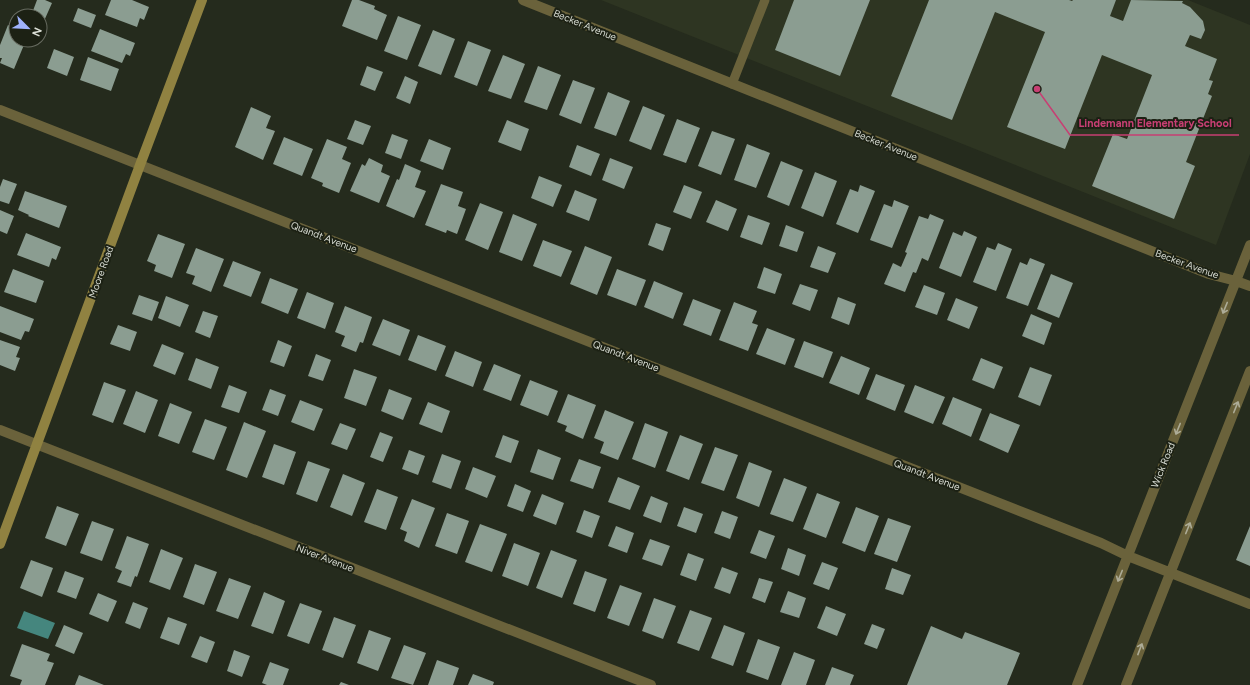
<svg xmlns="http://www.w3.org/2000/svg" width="1250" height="685" font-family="Figtree,sans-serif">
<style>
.built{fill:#2e3522}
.water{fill:#45867e}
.building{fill:#8b9d91}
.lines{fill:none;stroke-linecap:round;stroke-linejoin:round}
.lane{stroke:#6a623b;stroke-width:9}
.street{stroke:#6a623b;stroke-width:10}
.secondary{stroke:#908241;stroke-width:10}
.oneway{stroke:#adac97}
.labels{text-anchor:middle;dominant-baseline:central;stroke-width:4;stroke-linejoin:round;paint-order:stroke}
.street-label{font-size:10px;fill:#d9ddd4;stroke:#1c2114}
.leader{fill:none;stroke:#c73f73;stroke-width:1.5}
.callout-dot{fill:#c73f73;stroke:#1c2114;stroke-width:1.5}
.callout-label{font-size:11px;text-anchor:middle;font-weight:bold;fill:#c73f73;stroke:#1c2114;stroke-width:4;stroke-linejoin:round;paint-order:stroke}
</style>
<rect width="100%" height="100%" fill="#252b1d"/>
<path class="built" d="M601,0H1188L1250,25V154L1216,245Z"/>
<path class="water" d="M24,611L55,623L48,639L17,628Z"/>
<path class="building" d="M37,0H45L52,3L44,21L40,20V16H31Z
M111,0H132L149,7L144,20L140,18L137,27L105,15Z
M352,0H359L375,6L374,9L387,15L377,40L342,26Z
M794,0H870L840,76L775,50Z
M929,0H1069L1072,1L1073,0H1116L1110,16L1123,21L1131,0L1183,1L1182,3L1190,7L1203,21L1205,30L1201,39L1190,35L1185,46L1217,59L1209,80L1213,81L1208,94L1212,96L1186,162L1195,166L1174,219L1092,186L1113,134L1127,139L1152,75L1102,55L1065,149L1007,127L1045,32L995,12L952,120L891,96Z
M78,8L96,15L91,28L73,21Z
M398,16L421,25L407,60L384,51Z
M8,25L16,29V40H26L14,69L0,63L2,58H0V45Z
M100,29L135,43L130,56L126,54L122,63L91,51Z
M433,30L455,39L441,75L418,66Z
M468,41L491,50L477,86L454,77Z
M54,49L74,57L67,76L47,68Z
M503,55L525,64L511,99L488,91Z
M88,57L119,69L111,91L80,80Z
M367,66L383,72L375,91L360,85Z
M538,66L561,75L547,110L524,102Z
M405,76L418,82L410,104L396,98Z
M573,80L595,88L581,124L559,115Z
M608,92L630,101L616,136L594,128Z
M643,106L665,115L651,150L629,141Z
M251,107L271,116L266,128L275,131L263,160L235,147Z
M677,119L700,128L686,163L663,155Z
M355,120L371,126L363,145L347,139Z
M507,120L529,129L521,151L498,142Z
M712,131L735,139L721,175L698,166Z
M392,134L408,140L401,159L385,153Z
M284,137L313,149L302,176L273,164Z
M327,139L347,147L342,159L351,163L339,193L322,186L323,183L311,178Z
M429,139L451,148L443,170L420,161Z
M747,144L770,153L756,188L734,180Z
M577,145L600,154L591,176L569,167Z
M369,158L383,165L381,172L390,176L379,203L350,191L362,164L365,166Z
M610,158L633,167L624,189L602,180Z
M781,161L803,170L789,206L767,197Z
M405,164L421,171L415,187L426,191L414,218L386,206L397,179L399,180Z
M815,172L837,181L823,217L801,208Z
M539,176L562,185L553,207L531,198Z
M3,179L17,184L9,204L0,201V187Z
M441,184L463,192L458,206L466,209L457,234L447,230L446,233L425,225Z
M684,185L702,192L691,219L673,212Z
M860,185L875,191L858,233L836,224L850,189L858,192Z
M575,190L597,199L589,221L566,212Z
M25,191L67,206L59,228L28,216L29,215L18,210Z
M716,200L737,209L728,231L706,222Z
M894,200L909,206L892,248L870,240L884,204L892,207Z
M480,203L503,212L488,250L465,240Z
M0,210L14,216L7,234L0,231Z
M513,214L537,224L522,261L499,252Z
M930,214L944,220L928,261L922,258L916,273L913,272L905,292L884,284L893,263L901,267L907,253L905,252L919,216L928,219Z
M748,215L770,223L762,245L740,237Z
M656,223L671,228L663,251L648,245Z
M786,225L804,232L797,252L779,246Z
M964,231L977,237L961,277L939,268L953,232L962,236Z
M26,233L61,247L56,260L52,258L49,267L17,255Z
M158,234L185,244L172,278L154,271L156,265L147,261Z
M543,240L572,251L561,277L533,266Z
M998,243L1012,249L996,291L973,282L987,247L995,250Z
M585,246L612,257L597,295L570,284Z
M818,246L836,253L828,273L810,267Z
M196,248L224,259L211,292L192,284L195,276L186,273Z
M1030,258L1045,264L1028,306L1006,298L1020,262L1027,265Z
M233,261L261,272L251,297L223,286Z
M764,267L782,274L775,294L757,288Z
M13,269L44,281L36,303L4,292Z
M617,269L646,280L636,306L607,295Z
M1051,274L1073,283L1059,318L1037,309Z
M270,278L298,289L288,314L261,303Z
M654,281L683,293L673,319L644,307Z
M800,284L818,290L810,311L792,304Z
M924,285L945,293L937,315L915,307Z
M307,292L334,303L325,329L297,318Z
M139,295L159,302L152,321L132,314Z
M166,296L189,305L180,327L158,318Z
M838,297L856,304L849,325L831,318Z
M956,298L978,307L969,329L947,320Z
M693,299L721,310L711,336L683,325Z
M734,302L757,311L752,323L758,325L748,351L719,340Z
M0,306L34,319L29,332L25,331L21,340L0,332Z
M345,306L372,317L363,343L360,342L356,352L341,346L345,336L335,332Z
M203,311L218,316L210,338L195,332Z
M1031,314L1052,323L1044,345L1022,336Z
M383,319L410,330L400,356L372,345Z
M118,325L137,332L130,351L110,344Z
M767,328L795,339L785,365L756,354Z
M418,335L446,346L436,371L408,360Z
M0,340L20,347L16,357L20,358L15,371L0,365Z
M278,340L292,346L284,367L270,362Z
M804,341L833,352L823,378L794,367Z
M162,344L184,353L175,375L153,366Z
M455,351L482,362L473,387L445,376Z
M316,354L331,360L323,381L308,376Z
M841,356L870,368L859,395L829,383Z
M196,358L219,367L211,389L188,380Z
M981,358L1003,367L994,389L972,380Z
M494,364L521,375L511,401L483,390Z
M1030,367L1052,375L1040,406L1018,397Z
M354,369L377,377L366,406L344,398Z
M876,374L905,385L895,411L866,399Z
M530,380L558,391L548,416L520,405Z
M104,382L126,390L113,423L92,415Z
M229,385L247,392L239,413L221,407Z
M915,385L945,397L933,424L904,412Z
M270,389L286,395L278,416L262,410Z
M389,389L412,398L403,420L381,411Z
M136,391L158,400L145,433L123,424Z
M568,394L596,405L583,439L565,431L567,426L557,422Z
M953,397L982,409L971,437L942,424Z
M300,400L323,409L314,431L291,422Z
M428,402L450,411L442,433L419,424Z
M170,403L192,412L179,444L158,436Z
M605,410L634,422L618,460L600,453L604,442L594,438Z
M990,413L1020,425L1008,453L979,440Z
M205,419L227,427L214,460L192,452Z
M244,422L266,431L247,478L226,470Z
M340,423L356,429L347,450L331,444Z
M645,423L668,432L655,468L632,459Z
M380,432L393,437L383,462L370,457Z
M503,435L519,441L511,463L495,457Z
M680,435L703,444L689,480L666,471Z
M274,444L296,452L284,485L262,477Z
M715,447L738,455L724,491L701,483Z
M538,449L561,458L553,480L530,472Z
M409,450L425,456L418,475L402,469Z
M442,454L461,461L451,489L432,482Z
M579,459L601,467L593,489L570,481Z
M308,461L330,469L317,502L296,494Z
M749,462L772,471L759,507L736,498Z
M473,467L496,476L487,498L465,489Z
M343,474L365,483L352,516L330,507Z
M618,477L640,486L630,510L608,502Z
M784,478L807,487L793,522L770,514Z
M515,484L531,491L523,512L507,506Z
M377,489L398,497L386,530L364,522Z
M817,493L840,502L826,538L803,529Z
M542,494L564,503L556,525L533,516Z
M651,496L668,503L661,523L643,516Z
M412,499L435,508L419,548L404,541L407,532L400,529Z
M57,506L79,514L66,546L45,538Z
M684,507L703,514L696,533L677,526Z
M856,507L879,516L865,552L842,543Z
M584,510L600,516L592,538L576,532Z
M722,511L738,517L730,539L714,533Z
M447,513L469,521L457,554L435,546Z
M888,518L911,526L897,562L874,554Z
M92,521L114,529L102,561L80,553Z
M480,524L507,534L492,572L465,562Z
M616,526L634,533L627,553L608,546Z
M1250,526V566L1236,560Z
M759,530L775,536L766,559L750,553Z
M127,536L149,544L137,577L135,576L131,587L117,582L122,571L115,568Z
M650,539L670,546L662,566L642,559Z
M514,543L540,553L528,586L502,576Z
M788,548L806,555L799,576L781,569Z
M161,549L183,558L170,590L149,582Z
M551,550L577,560L562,598L536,588Z
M688,553L704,559L696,581L680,575Z
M31,560L53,568L42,597L20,588Z
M822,562L838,568L829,590L813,584Z
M195,564L217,572L204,605L183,597Z
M722,567L738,573L730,594L714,588Z
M892,568L911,575L903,595L885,589Z
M65,571L84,578L76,599L57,592Z
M585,571L607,579L595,612L573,604Z
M229,578L251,586L238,619L216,611Z
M759,578L773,582L765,603L752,598Z
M620,585L642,593L629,626L607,618Z
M788,591L806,598L799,618L780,612Z
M264,592L285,601L273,634L251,626Z
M98,593L117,601L108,622L89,614Z
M654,598L676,606L663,639L642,631Z
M133,602L148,608L140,629L125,623Z
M300,603L322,611L309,644L287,636Z
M826,606L846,614L837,636L817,628Z
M690,610L712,618L699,651L677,643Z
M168,617L187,624L179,645L160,638Z
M334,617L356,625L343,658L322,650Z
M872,624L885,629L877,649L864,644Z
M64,625L83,633L74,654L55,646Z
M724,625L745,633L733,666L711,658Z
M931,626L962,639L965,632L1020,653L1007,685H907Z
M369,630L391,638L378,671L357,663Z
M200,636L215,642L207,663L191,657Z
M758,639L780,647L768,680L746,672Z
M22,644L50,654L47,661L54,663L45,685H20L22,680L10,676Z
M404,645L426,653L413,685L391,678Z
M234,650L250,656L242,677L227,671Z
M794,652L815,660L806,685H781Z
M437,660L459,668L453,685H428Z
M270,662L289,669L283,685H267L262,683Z
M832,667L854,675L850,685H825Z
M473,674L494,682L493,685H468Z
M79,675L104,685H75Z
M341,682L349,685H339Z"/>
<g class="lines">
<path class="lane" d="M732,84L765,0"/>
<path class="street" d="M523,0L1209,274L1236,281L1250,286
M0,110L1101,543L1128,556L1250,604
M0,430L651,685
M1077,685L1250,245
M1126,685L1250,371"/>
<path class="secondary" d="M0,544L140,165L202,0"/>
</g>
<defs><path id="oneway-shaft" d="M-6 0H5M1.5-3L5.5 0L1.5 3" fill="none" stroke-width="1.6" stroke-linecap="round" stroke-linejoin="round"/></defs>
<g class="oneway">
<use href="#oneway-shaft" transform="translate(1225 308) rotate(112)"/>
<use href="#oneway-shaft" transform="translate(1236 407) rotate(-68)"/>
<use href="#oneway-shaft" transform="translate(1178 429) rotate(112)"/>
<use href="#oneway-shaft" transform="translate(1188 528) rotate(-68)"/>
<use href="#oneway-shaft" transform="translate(1120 576) rotate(112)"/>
<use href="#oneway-shaft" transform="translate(1140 649) rotate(-69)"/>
</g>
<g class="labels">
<g class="street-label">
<text transform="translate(585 25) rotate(22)">Becker Avenue</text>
<text transform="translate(886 145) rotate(22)">Becker Avenue</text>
<text transform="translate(324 237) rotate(21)">Quandt Avenue</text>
<text transform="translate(1187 264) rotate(20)">Becker Avenue</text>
<text transform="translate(101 272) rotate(-70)">Moore Road</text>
<text transform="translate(626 356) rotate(21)">Quandt Avenue</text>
<text transform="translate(1163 465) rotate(-68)">Wick Road</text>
<text transform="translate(927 475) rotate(21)">Quandt Avenue</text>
<text transform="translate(325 558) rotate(21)">Niver Avenue</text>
</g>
</g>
<path class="leader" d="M1037 89L1070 135H1239"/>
<circle class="callout-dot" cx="1037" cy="89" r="4"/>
<g class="callout-label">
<text x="1155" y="127">Lindemann Elementary School</text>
</g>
<g transform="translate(28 28) rotate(114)"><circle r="19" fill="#1c2114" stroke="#686c61"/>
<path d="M0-3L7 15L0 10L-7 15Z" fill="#a0b3fd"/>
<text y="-6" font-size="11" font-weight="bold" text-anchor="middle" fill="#d9ddd4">N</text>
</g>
</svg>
